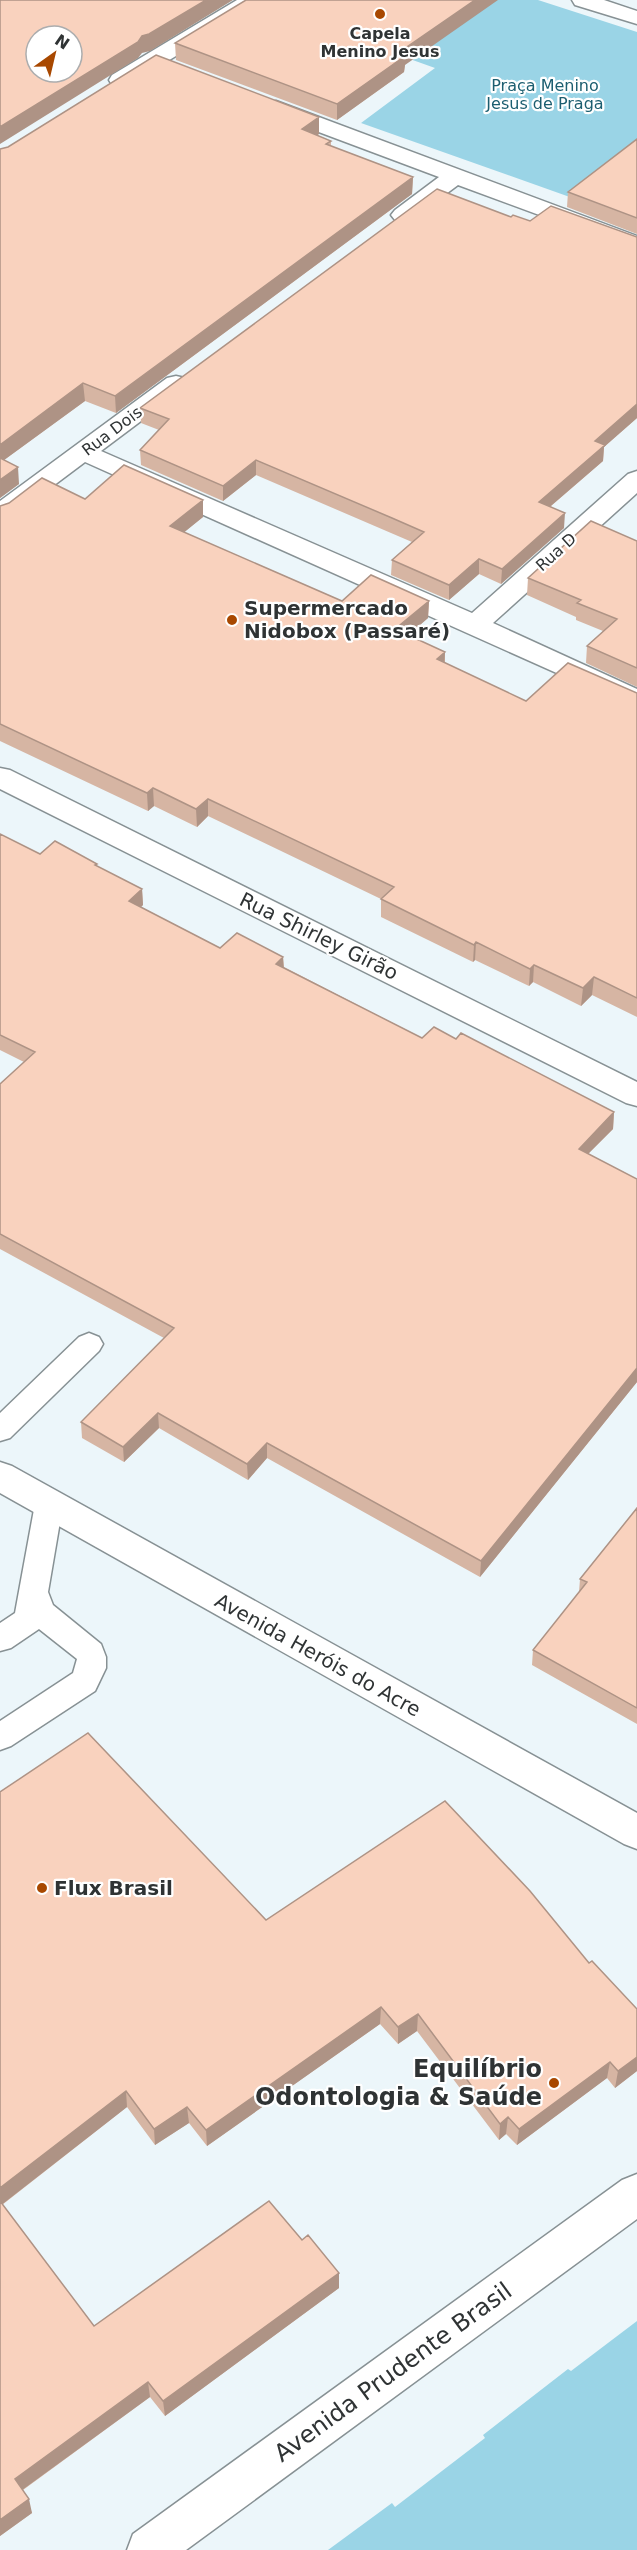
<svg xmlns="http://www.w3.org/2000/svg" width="637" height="2550" font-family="'DejaVu Sans',sans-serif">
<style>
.green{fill:#9ad4e6}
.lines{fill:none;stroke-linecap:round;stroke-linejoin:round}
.service-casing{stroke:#879194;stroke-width:3}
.minor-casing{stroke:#879194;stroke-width:3}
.service{fill:#fff;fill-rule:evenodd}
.minor{fill:#fff;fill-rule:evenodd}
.wall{fill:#d6b5a3}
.shaded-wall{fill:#ae9385}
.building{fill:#f9d2be;stroke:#ae9385;stroke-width:1.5;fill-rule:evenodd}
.poi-dot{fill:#a84800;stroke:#fff;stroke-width:2}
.labels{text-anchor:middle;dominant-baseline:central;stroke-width:4.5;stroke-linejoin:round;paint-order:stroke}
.far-poi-label{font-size:16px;font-weight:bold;fill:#2f3334;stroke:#fff}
.far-park-label{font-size:16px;fill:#1c5e70;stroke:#fff}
.far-street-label{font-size:16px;fill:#2f3334;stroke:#fff}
.poi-label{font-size:20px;font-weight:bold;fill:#2f3334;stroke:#fff;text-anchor:start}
.street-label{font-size:20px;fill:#2f3334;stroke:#fff}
.near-poi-label{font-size:24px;font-weight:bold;fill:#2f3334;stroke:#fff;text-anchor:end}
.near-street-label{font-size:24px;fill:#2f3334;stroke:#fff}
</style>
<rect width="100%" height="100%" fill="#ecf6fa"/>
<path class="green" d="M439,0H538L637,32V155L581,201L361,123L435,68L407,58Z
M637,2321V2550H328L392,2503L395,2507L485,2438L483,2435L568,2369L571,2371Z"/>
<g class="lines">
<defs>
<path id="service" d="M89,1333L99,1337L103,1344L99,1351L10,1438L0,1441V1413L79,1337Z
M49,1492L59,1496L63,1504L48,1592L53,1605L101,1644L106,1657V1668L95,1691L11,1746L0,1750V1721L73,1673L77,1659L39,1629L11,1648L0,1651V1623L15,1613L35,1504L39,1496Z"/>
<path id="minor" d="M237,0H263L260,5L128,85L120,87L112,85L109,80L112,75Z
M572,0H604L637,11V24L575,5Z
M276,101L637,236V251L458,185L411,220L403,222L395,220L391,215L395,210L439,177L268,113L265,108L268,103Z
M176,376L185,378L188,383L185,388L101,451L472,613L628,474L637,471V493L493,623L637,689V709L85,462L9,519L0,521V501L167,378Z
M0,768L10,770L637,1082V1106L626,1103L0,789Z
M0,1462L12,1466L637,1813V1849L624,1844L0,1493Z
M637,2174V2219L186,2550H127L133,2534L622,2180Z"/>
</defs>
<use href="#service" class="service-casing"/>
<use href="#minor" class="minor-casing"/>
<use href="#service" class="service"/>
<use href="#minor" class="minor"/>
</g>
<path class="wall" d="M175,43L405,65L404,72L337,120L176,60Z
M319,134L317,135L331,141V146L413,177L412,194L116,413L85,401L4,460L19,484L0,498V149Z
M637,139V234L567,207L568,192Z
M511,217L530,221L637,237V418L604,447L603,461L551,506L564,528L501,584L479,574L449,600L391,575L392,560L412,542L391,533L256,475L223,501L141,465L140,450L159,430L141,423L140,408Z
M85,499L203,500V517L184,532L342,601H429L428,618L408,635L445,652V663L526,701L637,693V1017L592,995L581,1006L533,982L529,986L475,960L473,962L381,917V899L208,816L197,827L154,806L148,811L0,741V506Z
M637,541V687L586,663L587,646L603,631L576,620V617L527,595L528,578Z
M0,834L40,854L97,867L142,889L143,905L141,907L220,948L283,957L284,967L422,1038L456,1039L614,1112L613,1129L588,1154L637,1179V1382L480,1577L267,1458L248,1480L159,1428L124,1462L82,1438L81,1422L164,1338L0,1249V1084L24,1062L0,1050Z
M637,1508V1724L532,1665L533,1650L579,1592L580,1579Z
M0,1792L266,1920L589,1963L637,2009V2071L615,2088L607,2078L517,2145L506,2134L499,2140L417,2031L398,2044L380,2024L207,2146L189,2123L155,2145L127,2107L2,2205L94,2326L302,2240L339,2273V2288L165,2416L150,2397L23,2490L32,2513L0,2536Z"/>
<path class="shaded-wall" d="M206,0H233L150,51L142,53L138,58L0,144V127L142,36Z
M475,0H498L405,65L404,72L337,120V104L398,53Z
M319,117V134L302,146V129Z
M413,177L412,194L116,413L115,396Z
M83,383L85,401L0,463V445Z
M637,404V418L604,447L603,461L538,517L539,502L595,441Z
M256,460V475L223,501V486Z
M18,467L19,484L0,498V480Z
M203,500V517L171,543L170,526Z
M565,513L564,528L501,584L502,569Z
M479,559V574L449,600V585Z
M429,601L428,618L395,647V629Z
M445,652L444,670L437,659Z
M153,788L154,806L148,811L147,793Z
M208,799V816L197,827L196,809Z
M142,889L143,905L130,917L129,901Z
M476,942L475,960L473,962L474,945Z
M283,957L284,973L276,964Z
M534,965L533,982L529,986L530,969Z
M594,977L592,995L581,1006L583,988Z
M614,1112L613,1129L577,1165L579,1149Z
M637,1368V1382L480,1577L481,1561Z
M158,1413L159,1428L124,1462L123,1447Z
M267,1443V1458L248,1480L247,1464Z
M381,2007L380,2024L207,2146L206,2130Z
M418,2014L417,2031L398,2044V2027Z
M637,2057V2071L615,2088L618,2071Z
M610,2062L607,2078L517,2145L519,2129Z
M126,2091L127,2107L0,2206V2188Z
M187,2107L189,2123L155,2145L154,2129Z
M508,2117L506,2134L499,2140L500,2124Z
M339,2273V2288L165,2416L163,2401Z
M148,2382L150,2397L18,2493L15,2479Z
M29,2499L32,2513L0,2536V2520Z"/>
<path class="building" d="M0,0H206L149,34L142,36L138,42L0,127ZM36,36H72V72H36Z
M246,0H475L398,53L405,56L337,104L175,43Z
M156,55L319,117L302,129L331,141L326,144L413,177L115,396L83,383L0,445V149L8,147Z
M637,139V218L568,192Z
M437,189L511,217L513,215L530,221L551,206L637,237V404L595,441L605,445L539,502L565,513L502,569L479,559L449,585L392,560L424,532L392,518L256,460L223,486L140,450L169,419L140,408Z
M0,458L18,467L0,480Z
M124,465L203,500L170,526L342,601L371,575L429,601L395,629L445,652L437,659L526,701L568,663L637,693V998L594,977L583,988L534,965L530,969L476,942L474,945L381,899L394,887L208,799L196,809L153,788L147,793L0,724V506L9,503L42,478L85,499Z
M591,521L637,541V668L587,646L617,619L577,603L581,600L528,578Z
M0,834L40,854L55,841L97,864L95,865L142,889L129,901L220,948L237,933L283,957L276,964L422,1038L434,1027L456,1039L461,1033L614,1112L579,1149L637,1179V1368L481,1561L267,1443L247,1464L158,1413L123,1447L81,1422L174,1328L0,1234V1084L35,1052L0,1035Z
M637,1508V1708L533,1650L587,1582L580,1579Z
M88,1733L266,1920L445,1801L530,1891L589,1963L592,1961L637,2009V2057L618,2071L610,2062L519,2129L508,2117L500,2124L418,2014L398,2027L381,2007L206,2130L187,2107L154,2129L126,2091L0,2188V1792Z
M0,2201L94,2326L269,2201L302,2240L308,2235L339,2273L163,2401L148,2382L15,2479L29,2499L0,2520Z"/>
<g class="poi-dot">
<circle cx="380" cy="14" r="6"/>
<circle cx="232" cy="620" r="6"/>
<circle cx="42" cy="1888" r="6"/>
<circle cx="554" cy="2083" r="6"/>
</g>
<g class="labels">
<g class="far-poi-label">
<text x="380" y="33">Capela<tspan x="380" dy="18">Menino Jesus</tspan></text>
</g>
<g class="far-park-label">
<text x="545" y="85">Praça Menino<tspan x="545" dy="18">Jesus de Praga</tspan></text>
</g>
<g class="far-street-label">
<text transform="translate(112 431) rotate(-37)">Rua Dois</text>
<text transform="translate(556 552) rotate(-42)">Rua D</text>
</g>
<g class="poi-label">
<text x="244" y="608">Supermercado<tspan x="244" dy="23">Nidobox (Passaré)</tspan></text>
<text x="54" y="1888">Flux Brasil</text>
</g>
<g class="street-label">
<text transform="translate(319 936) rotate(26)">Rua Shirley Girão</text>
<text transform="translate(318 1655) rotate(29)">Avenida Heróis do Acre</text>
</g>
<g class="near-poi-label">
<text x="542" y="2069">Equilíbrio<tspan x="542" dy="28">Odontologia &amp; Saúde</tspan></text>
</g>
<g class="near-street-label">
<text transform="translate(393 2372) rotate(-36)">Avenida Prudente Brasil</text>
</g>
</g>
<g transform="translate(54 54) rotate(34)"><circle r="28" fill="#ffffff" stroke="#acadae" stroke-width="1.5"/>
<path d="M0-4.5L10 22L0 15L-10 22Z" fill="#a84800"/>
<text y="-9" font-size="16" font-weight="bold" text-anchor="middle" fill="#2f3334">N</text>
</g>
</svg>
